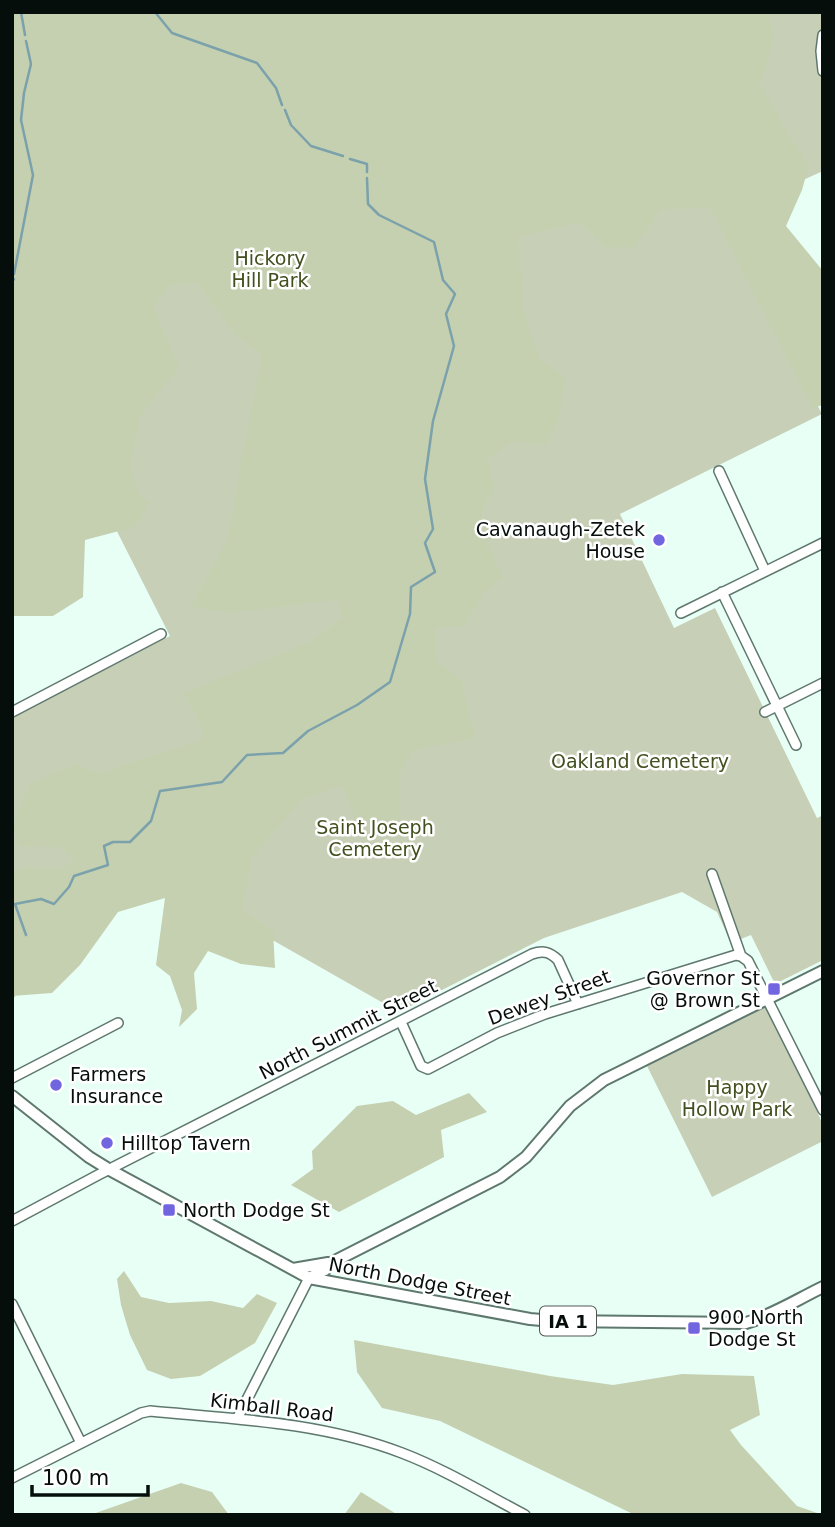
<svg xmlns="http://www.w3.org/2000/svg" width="835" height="1527" font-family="'DejaVu Sans',sans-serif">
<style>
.green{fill:#c7cfb7}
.forest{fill:#c5d0b1}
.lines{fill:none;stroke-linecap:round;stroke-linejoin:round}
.stream{stroke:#7ba1ab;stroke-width:2.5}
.minor-casing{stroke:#5f786e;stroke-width:12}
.major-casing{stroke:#5f786e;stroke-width:14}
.minor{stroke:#fff;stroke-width:9}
.major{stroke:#fff;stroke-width:10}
.poi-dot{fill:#7265e0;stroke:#fff;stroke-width:2.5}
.labels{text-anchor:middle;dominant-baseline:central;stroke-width:5;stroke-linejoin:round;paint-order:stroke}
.shield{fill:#fff;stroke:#505654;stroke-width:2}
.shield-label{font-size:18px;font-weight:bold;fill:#050e0b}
.park-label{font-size:19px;fill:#42501f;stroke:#fff}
.poi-label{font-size:19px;fill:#050e0b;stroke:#fff;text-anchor:start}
.street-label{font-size:19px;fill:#050e0b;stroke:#fff}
</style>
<rect width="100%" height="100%" fill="#e8fff6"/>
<path class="green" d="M12,12H823V171L721,217L822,414L620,514L674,628L715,608L817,818L823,815V960L775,984L751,935L731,943L717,912L682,892L544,938L399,1012L234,918L238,820L96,901L12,1000V717L170,636L12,324Z
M767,999L823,1125V1141L712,1197L647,1066Z"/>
<path class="forest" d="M12,12H769L773,41L760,84L788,134L809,165L802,190L786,226L823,271V405L812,408L710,207L660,210L634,248L605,247L581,222L518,237L524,314L540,358L566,378L559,415L546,445L513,441L488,458L494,491L486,500L479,525L503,578L483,594L464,626L435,628L436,661L462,681L475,739L413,750L399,775L400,824L358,825L342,785L302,799L252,857L242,911L273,930L275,968L241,964L208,951L194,973L197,1009L179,1027L182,1010L170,976L156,965L165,898L118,912L80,965L52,993L12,996V873L22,868H64L74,858L58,847L19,846L12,827L30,784L75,764L102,774L123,765L202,740L204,731L184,693L310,642L342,618L338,600L230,613L191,607L229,536L241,461L262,356L231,330L197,282L170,285L153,307L179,367L140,416L130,466L136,488L149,504L134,527L85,540L83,597L53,616H12Z
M469,1093L487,1112L441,1130L444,1157L339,1212L291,1185L313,1169L312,1151L357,1106L393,1101L416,1115Z
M124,1271L141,1297L169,1303L211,1301L243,1308L257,1294L277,1303L255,1343L200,1376L171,1379L147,1370L130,1335L121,1305L117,1279Z
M354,1340L550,1376L613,1385L682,1374L754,1376L760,1415L730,1430L741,1445L797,1506L823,1515H635L440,1421L382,1408L357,1372Z
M181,1483L212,1492L229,1515H90Z
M361,1492L398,1515H344Z"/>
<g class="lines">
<path class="stream" d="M21,12L25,35
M155,12L172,33L257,63L276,88L282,105
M285,110L291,125L311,146L343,156
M350,159L367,164V172
M14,274L33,175L21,120L24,93L31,64L26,41
M12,282L14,279
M26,935L15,904L41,899L54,904L69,887L74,876L108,865L104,846L113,842H130L151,821L160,791L222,782L247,755L283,753L308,731L357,705L390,682L410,614L411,587L435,572L425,543L433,529L425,479L433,421L454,346L446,314L455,294L443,280L434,242L379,215L368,204L367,178"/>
<defs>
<path id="minor" d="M823,35L821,51L823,71
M719,471L765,571
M722,592L796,745
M681,613L823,543
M12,712L161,634
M765,712L823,683
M712,874L741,956L748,961L823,1110
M401,1022L421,1066L428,1069L497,1033L545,1014L736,955L741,956
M12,1078L118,1023
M12,1221L98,1175L532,954C543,950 550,952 558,960L578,1004
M12,1304L81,1443
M237,1419L309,1278
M12,1478L141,1413L150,1411C235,1419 321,1422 402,1453C444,1469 485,1494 525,1515"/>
<path id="major" d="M12,1096L89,1157L110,1170L309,1278L530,1319L553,1321L746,1323C773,1315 798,1299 823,1287
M293,1269L328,1263
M309,1278L325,1270L331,1263L500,1177L526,1157L570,1106L604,1080L823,971"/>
</defs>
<use href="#minor" class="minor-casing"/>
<use href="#major" class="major-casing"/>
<use href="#minor" class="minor"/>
<use href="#major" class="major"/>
</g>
<g class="poi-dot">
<circle cx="659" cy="540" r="7"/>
<rect x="767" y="982" width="14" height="14" rx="3.5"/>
<circle cx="56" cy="1085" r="7"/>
<circle cx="107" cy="1143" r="7"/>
<rect x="162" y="1203" width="14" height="14" rx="3.5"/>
<rect x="687" y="1321" width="14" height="14" rx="3.5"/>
</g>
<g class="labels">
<rect class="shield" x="540" y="1306.5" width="56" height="29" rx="5"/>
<g class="shield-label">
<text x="568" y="1321">IA 1</text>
</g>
<g class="park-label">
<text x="270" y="258">Hickory<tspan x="270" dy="22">Hill Park</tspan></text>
<text x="640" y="761">Oakland Cemetery</text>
<text x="375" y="827">Saint Joseph<tspan x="375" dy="22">Cemetery</tspan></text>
<text x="737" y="1087">Happy<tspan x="737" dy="22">Hollow Park</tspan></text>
</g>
<g class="poi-label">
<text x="645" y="529" text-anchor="end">Cavanaugh-Zetek<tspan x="645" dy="22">House</tspan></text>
<text x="760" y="978" text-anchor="end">Governor St<tspan x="760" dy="22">@ Brown St</tspan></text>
<text x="70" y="1074">Farmers<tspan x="70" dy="22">Insurance</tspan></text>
<text x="121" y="1143">Hilltop Tavern</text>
<text x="183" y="1210">North Dodge St</text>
<text x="708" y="1317">900 North<tspan x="708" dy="22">Dodge St</tspan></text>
</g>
<g class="street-label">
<text transform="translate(549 997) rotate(-20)">Dewey Street</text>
<text transform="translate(348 1029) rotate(-27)">North Summit Street</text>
<text transform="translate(420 1281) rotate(11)">North Dodge Street</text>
<text transform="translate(272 1407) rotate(7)">Kimball Road</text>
</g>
</g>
<rect width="835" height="1527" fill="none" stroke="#050e0b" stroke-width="28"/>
<path d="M32 1485v10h116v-10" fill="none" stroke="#050e0b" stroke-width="3.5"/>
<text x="42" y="1485" font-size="21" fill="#050e0b" stroke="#ffffff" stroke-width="5" paint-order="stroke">100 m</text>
</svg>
